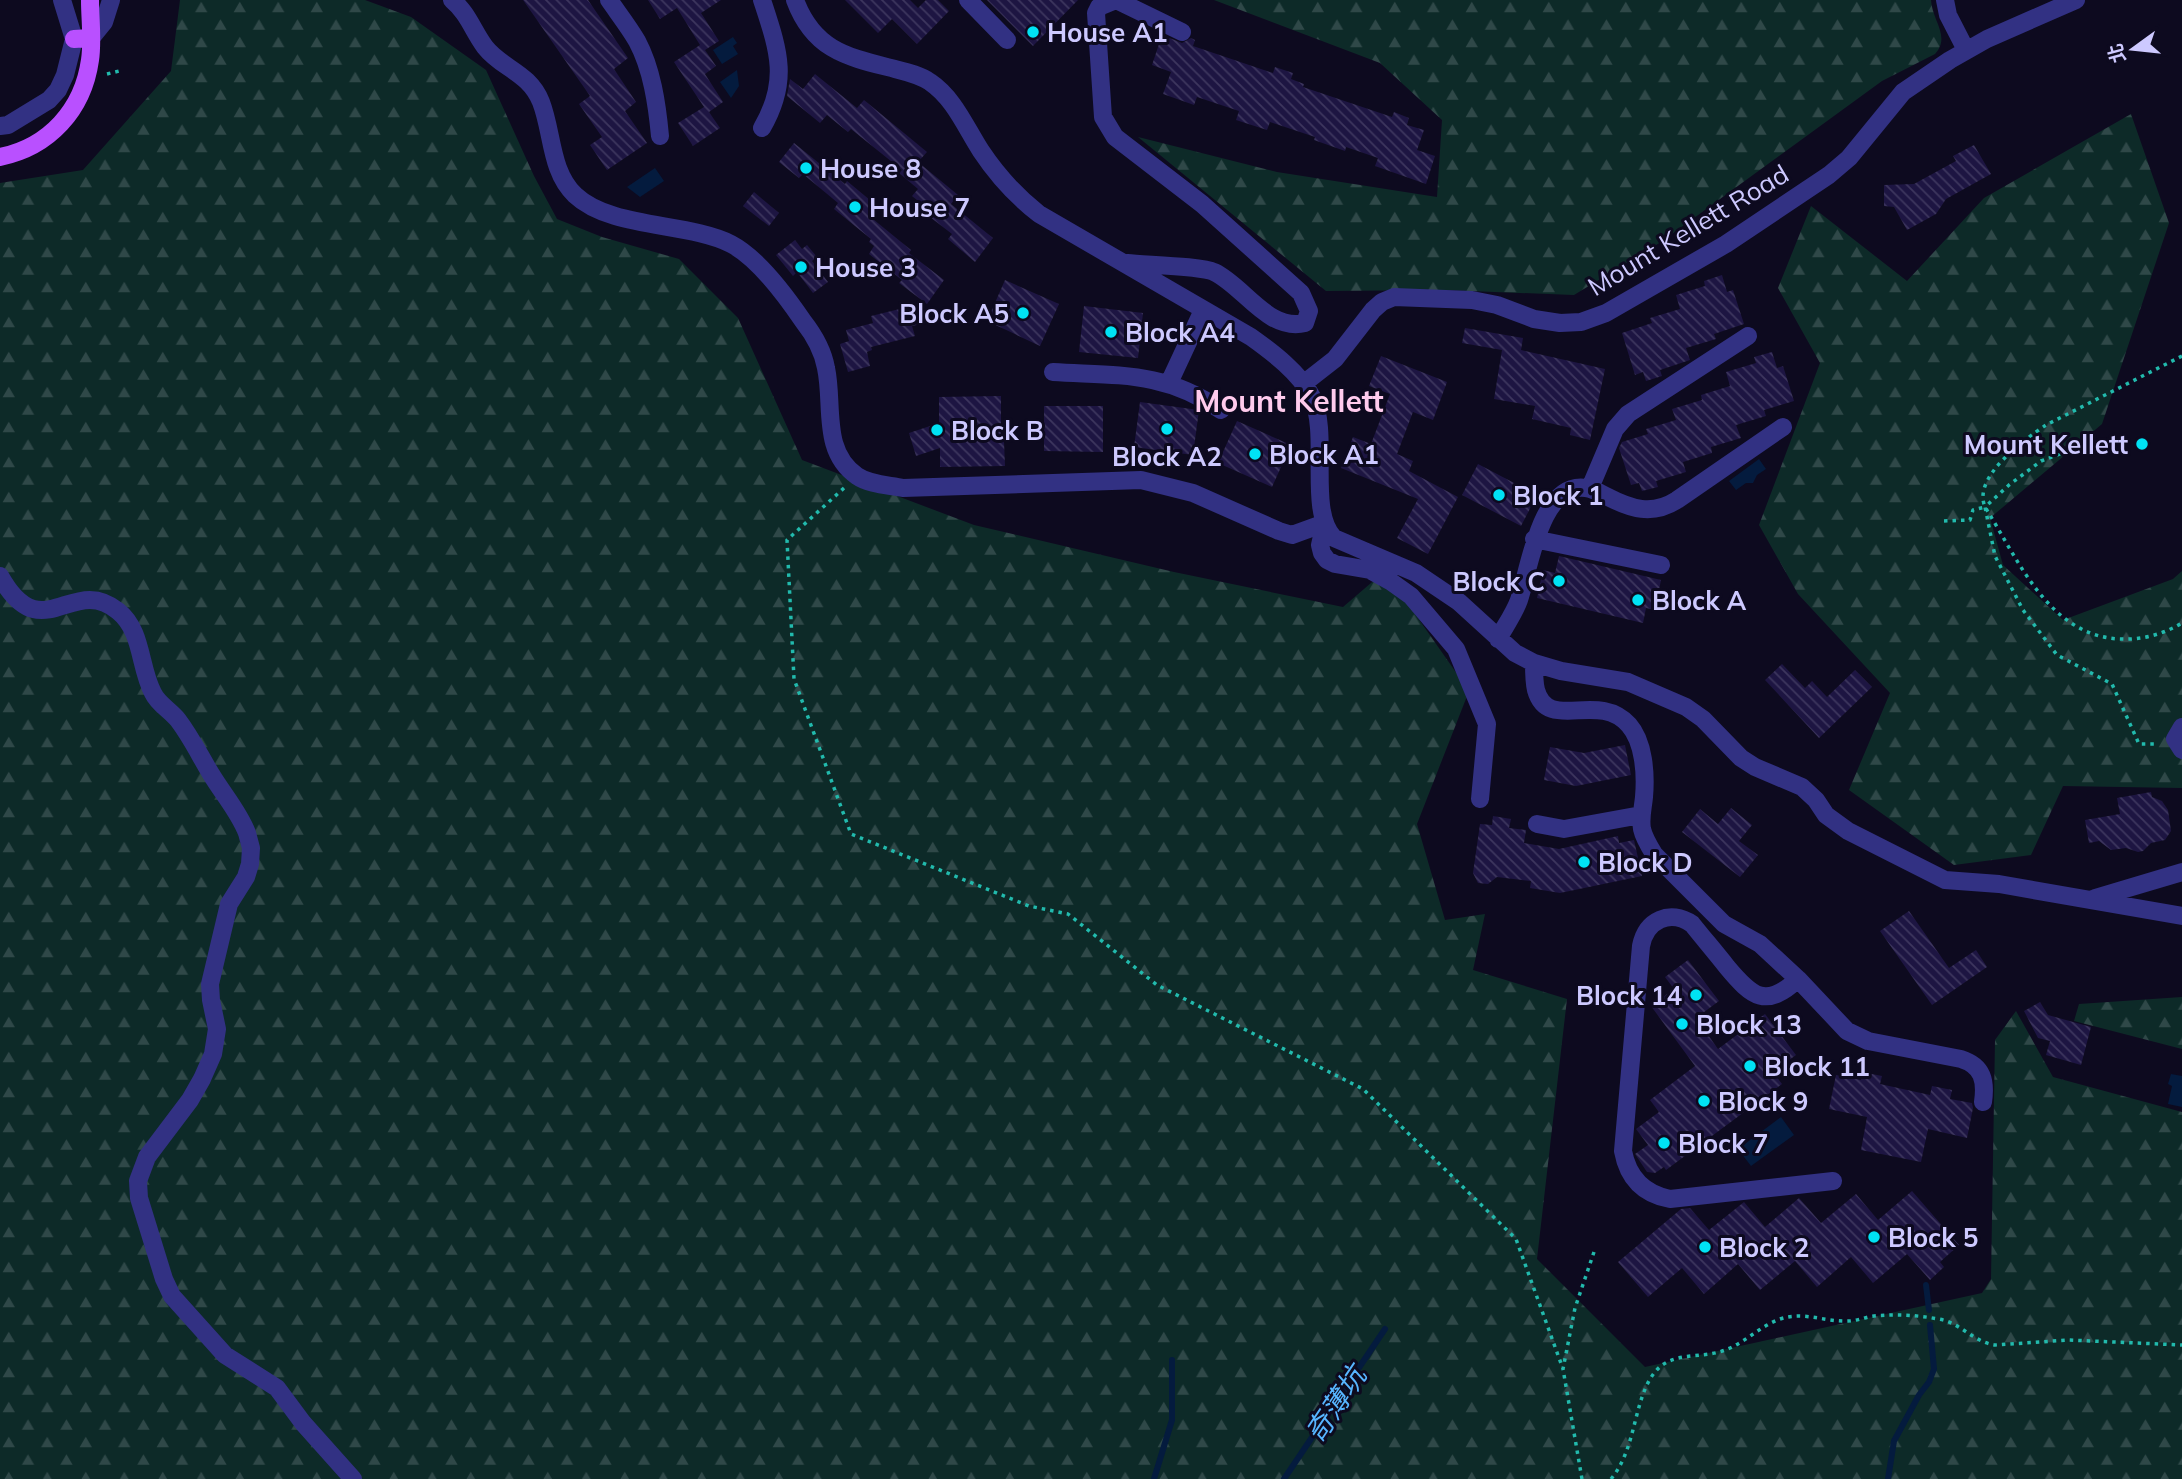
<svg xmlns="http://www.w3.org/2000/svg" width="2182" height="1479" font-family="Mulish,'Noto Sans TC',sans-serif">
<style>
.forest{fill:url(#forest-firs)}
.water{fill:#041b3e}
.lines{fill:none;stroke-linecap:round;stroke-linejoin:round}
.stream{stroke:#041b3e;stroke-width:6}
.building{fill:url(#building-back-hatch)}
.path{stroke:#22baad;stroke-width:3.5;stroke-dasharray:3.5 5;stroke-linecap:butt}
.minor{stroke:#323183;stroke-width:18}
.major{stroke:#b950ff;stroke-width:18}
.poi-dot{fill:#00e2f4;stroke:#0d0a1f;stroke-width:2.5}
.labels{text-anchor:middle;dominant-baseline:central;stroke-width:6;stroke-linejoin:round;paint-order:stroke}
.poi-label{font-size:26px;font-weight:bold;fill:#cdc9ff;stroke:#0d0a1f;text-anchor:start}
.street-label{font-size:26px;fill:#cdc9ff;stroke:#0d0a1f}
.water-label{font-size:28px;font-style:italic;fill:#57b5ff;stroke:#0d0a1f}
.quarter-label{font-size:30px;font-weight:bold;fill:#ffcbed;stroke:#0d0a1f}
</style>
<defs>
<pattern id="forest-firs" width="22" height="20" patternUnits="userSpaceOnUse" patternTransform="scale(1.75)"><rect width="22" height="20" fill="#0d2a28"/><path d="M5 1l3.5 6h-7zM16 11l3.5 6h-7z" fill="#2f4848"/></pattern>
<pattern id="building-back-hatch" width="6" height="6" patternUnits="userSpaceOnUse" patternTransform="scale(1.75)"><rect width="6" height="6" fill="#1d1542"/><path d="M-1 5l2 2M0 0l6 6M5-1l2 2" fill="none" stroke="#3d365e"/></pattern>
</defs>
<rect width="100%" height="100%" fill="#0d0a1f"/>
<path class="forest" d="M180,0H365L411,17L486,70L534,176L557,219L602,237L679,259L738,318L802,460L974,525L1174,572L1343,607L1385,571L1469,691L1417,824L1445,920L1485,914L1473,970L1567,999L1537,1259L1645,1367L1982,1293L1991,1279L1995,1040L2016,1011L2053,1077L2182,1112V1479H0V183L83,170L171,71Z
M1214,0H1931C1932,21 1951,36 1935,54L1882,81L1661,242L1574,295L1445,290L1326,291L1138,137L1277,172L1437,197L1442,120L1380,63Z
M2131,114L2169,223L2102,424L1990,518L2003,565L2063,620L2173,579L2182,571V788L2063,786L2031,855L1954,865L1849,790L1890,693L1798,594L1759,525L1820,363L1778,288L1811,206L1907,281L1984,198Z
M2182,997V1049L2074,1021L2079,1004Z"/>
<path class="water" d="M733,37L737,43L733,46L738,54L722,64L713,50Z
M737,70L739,86L731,98L720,82Z
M655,168L664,181L640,197L627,187Z
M1759,459L1766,469L1757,475L1753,483H1746L1736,490L1729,481Z
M2171,1074L2182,1076V1107L2168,1104L2172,1086L2168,1084Z
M1781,1117L1794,1135L1751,1166L1738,1149Z"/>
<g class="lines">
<path class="stream" d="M1926,1285L1929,1310
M1154,1479L1172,1420V1360
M1284,1479L1385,1329
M1888,1479L1894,1441L1919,1395L1929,1382L1934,1369L1930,1325"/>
</g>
<path class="building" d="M523,0H588L628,58L614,69L636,102L625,111L647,143L607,170L590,145L602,137L579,104L590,96Z
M648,0H721L701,13L719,41L705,50L716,66L705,74L723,102L709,112L720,128L693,146L678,123L704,107L674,62L700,45L677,8L660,19Z
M845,0H910L918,8L926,0H938L949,11L917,44L892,19L878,33Z
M987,0H1078L1033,46Z
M1162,35L1182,43L1191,38L1195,40L1193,46L1273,73L1275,67L1293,73L1291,79L1304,84L1303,87L1392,117L1394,112L1409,118L1407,125L1424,130L1417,150L1435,156L1426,184L1375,166L1378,158L1346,147L1345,151L1314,140L1315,137L1270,122L1267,130L1236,120L1239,111L1197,97L1194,105L1163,94L1171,72L1152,65Z
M815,74L857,108L864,100L927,152L918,162L958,195L951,204L993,238L975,262L948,239L952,234L930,217L933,213L912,196L918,189L899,173L902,170L851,129L848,132L827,115L820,123L787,96L790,79L803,89Z
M794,143L845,184L847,181L876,205L868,215L911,250L909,253L944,280L927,304L899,283L902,280L869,254L874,246L869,242L871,239L834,209L838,203L803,174L799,178L779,162Z
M1974,145L1991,174L1946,199L1936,214L1907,230L1894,207L1884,206V185L1914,184L1956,161L1953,156Z
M754,192L779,213L769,226L743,206Z
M795,240L802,249L807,245L817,257L812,261L828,282L813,293L797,272L793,276L776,255Z
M1722,275L1727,292L1733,290L1744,324L1714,334L1716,339L1686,348L1690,360L1660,370L1662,376L1646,381L1643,372L1635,375L1622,333L1652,323L1650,318L1680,309L1676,295L1705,286L1704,281Z
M1005,280L1059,304L1040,346L987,321Z
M912,306L917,325L912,326L915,336L871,347L872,350L867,352L870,366L848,372L840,344L849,341L846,330L873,323L871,316Z
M1084,306L1143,313L1138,358L1079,352Z
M1465,328L1523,338L1521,350L1605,369L1590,440L1570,435L1571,428L1532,419L1535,406L1494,399L1502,350L1462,343Z
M1772,352L1777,368L1783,366L1794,401L1764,410L1766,416L1736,425L1741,438L1711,447L1712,453L1683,462L1686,472L1656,481L1658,487L1642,491L1639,483L1631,485L1619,448L1622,442L1648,434L1646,429L1676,420L1672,409L1702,400L1701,395L1730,386L1726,372L1756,363L1754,357Z
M1381,356L1447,382L1433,420L1413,412L1397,454L1413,461L1409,471L1458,497L1428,554L1397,538L1418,499L1341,468L1353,437L1371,444L1390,394L1369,386Z
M1001,396V441H1004L1005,466L940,467V448L916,456L909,433L939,423V397Z
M1140,402L1199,410L1193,455L1134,447Z
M1044,406H1103V452L1044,451Z
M1237,421L1291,445L1272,487L1218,463Z
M1478,464L1537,495L1521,526L1462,495Z
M1559,556L1661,580L1655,610L1646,608L1643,623L1537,598L1543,570L1555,573Z
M1782,664L1805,688L1812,681L1827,697L1855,670L1872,687L1819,738L1765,680Z
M1625,745L1631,775L1576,786L1544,780L1550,747L1584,753Z
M2151,792L2152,797L2162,801L2168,810L2171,831L2165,840L2151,843L2143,851L2138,852L2126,848L2111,850L2099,841L2089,843L2085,820L2120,814L2117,798Z
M1731,808L1752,825L1739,841L1758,855L1740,877L1682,832L1700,809L1718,824Z
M1493,816L1511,819L1509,828L1526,830L1524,843L1559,849L1618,836L1619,843L1634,840L1642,876L1560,893L1530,888L1531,881L1497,877L1488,884L1478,883L1473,873L1480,824L1492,825Z
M1909,911L1949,968L1976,950L1987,967L1932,1005L1880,931Z
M1688,960L1719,1001L1696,1018L1718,1049L1765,1014L1796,1055L1773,1072L1782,1084L1666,1170L1664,1167L1655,1173L1647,1172L1635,1154L1648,1145L1636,1129L1659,1112L1650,1100L1695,1066L1651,1006L1674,989L1665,977Z
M2040,1002L2048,1015L2091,1027L2081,1065L2046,1055L2050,1041L2038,1038L2024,1011Z
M1862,1072L1882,1076L1880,1084L1930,1095L1932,1086L1952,1090L1950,1099L1972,1103L1973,1108L1967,1138L1928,1129L1921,1162L1861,1150L1867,1117L1829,1109L1836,1075L1861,1080Z
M1912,1191L1959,1245L1940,1262L1944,1267L1930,1280L1907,1254L1873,1283L1851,1257L1817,1287L1795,1261L1760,1290L1738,1264L1704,1294L1682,1268L1648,1297L1618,1262L1681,1209L1690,1208L1709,1230L1744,1202L1765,1227L1799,1198L1821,1223L1856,1194L1878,1220Z"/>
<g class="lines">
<path class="path" d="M107,74L119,71
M2182,356L2046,425C2024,440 1972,477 1985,507C2018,559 2049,637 2121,639C2142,640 2164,634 2182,623
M2092,442L2041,461L2009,485L1985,507L1995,556L2023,610L2057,655L2112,684L2139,744H2157
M844,488L787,540L794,679L851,834L1029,906L1068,914L1157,985L1363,1089L1516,1239L1563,1369
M1944,521L1970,520L1973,510L1985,507
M1582,1479L1563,1369L1575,1308L1594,1252
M1611,1479C1637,1448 1633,1399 1655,1372C1671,1352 1698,1358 1719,1352C1742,1346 1758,1327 1780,1319C1804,1311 1824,1322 1848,1321C1857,1321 1865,1317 1874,1316C1896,1314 1917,1315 1938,1319C1960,1322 1973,1342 1995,1345L2069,1340L2182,1345"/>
<path class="minor" d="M452,0C468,13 473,31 485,47C502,69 529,72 541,102C553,133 550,171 575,195C611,229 687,222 731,244C758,258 786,296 803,321C814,335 823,351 826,368C834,405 821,451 857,476C870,485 889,485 903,488L1141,480L1193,493L1279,531L1292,535L1325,523
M609,0C618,13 629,27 637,41C652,69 657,104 660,136
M762,0C778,49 790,80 762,128
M795,0C814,51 848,57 895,69C907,72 920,75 930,82C954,98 966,128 981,151C997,175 1016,196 1039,214L1251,337C1272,352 1300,373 1312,397C1330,435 1307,511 1334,538L1416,573L1459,602L1515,653L1534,663L1561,671L1628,682L1686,707L1703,719L1741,758L1755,767L1802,787L1816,800L1826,815L1848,831L1945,880L1999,884L2182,916
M968,0L1007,40
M1945,0L1948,15L1966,50
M91,38L104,22L111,0
M0,126L8,125L49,100L58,90L65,75L74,39L62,0
M1127,263C1144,265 1202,266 1214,272C1244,286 1268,332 1305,323L1309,311L1301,293L1202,204L1115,137L1103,117L1096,13L1099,7L1116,0L1182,32
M1053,372C1119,376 1164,371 1221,410
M1169,383L1203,310
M1303,384L1335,359L1373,310L1382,302L1394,297L1472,300L1497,305L1534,319L1560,323L1581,322L1606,313L1726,244L1829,175L1849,158L1903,92L1950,60L1987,39L2076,0
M1590,488L1615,429L1628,414L1748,336
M1325,523L1320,545L1322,553L1327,560L1335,564L1370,570L1390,581L1411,596L1456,649L1487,724L1480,799
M1534,539L1661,565
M0,576C42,651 72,573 118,611C143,631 139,667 153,693C158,704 170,710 178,720C191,737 200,756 211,774C223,794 239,812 247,833L251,848L250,864L246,877L229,904L210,984L211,1000L217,1029L213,1054L202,1079L190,1100L147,1157L138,1181L139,1198L164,1279L172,1296L225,1355L277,1388L303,1423L353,1479
M1498,639C1505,626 1514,614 1519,600C1529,571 1540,481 1586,488C1593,489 1600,493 1606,496C1631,509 1652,516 1677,500L1783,427
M1534,663C1534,671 1534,682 1536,690C1548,733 1598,690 1629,725C1644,742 1646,774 1644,797C1643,808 1640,818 1642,829C1644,838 1649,846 1654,854L1724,924L1760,944L1798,979L1847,1031L1868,1041L1961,1059C1983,1066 1986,1081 1983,1102
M2182,727L2175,739L2182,750
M1537,824L1564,829L1641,815
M2095,898L2182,872
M1798,979C1766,1009 1752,997 1727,967C1716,953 1704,939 1692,924C1670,909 1646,920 1641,946L1623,1151C1628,1178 1644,1194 1670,1199L1833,1181"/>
<path class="major" d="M74,39L91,38
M0,157C49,147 83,110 90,60C93,40 90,20 90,0"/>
</g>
<g class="poi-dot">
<circle cx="1033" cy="32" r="7"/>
<circle cx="806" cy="168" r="7"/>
<circle cx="855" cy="207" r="7"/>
<circle cx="801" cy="267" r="7"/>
<circle cx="1023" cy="313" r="7"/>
<circle cx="1111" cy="332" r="7"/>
<circle cx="1167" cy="429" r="7"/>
<circle cx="937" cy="430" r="7"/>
<circle cx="2142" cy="444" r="7"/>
<circle cx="1255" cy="454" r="7"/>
<circle cx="1499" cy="495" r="7"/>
<circle cx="1559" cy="581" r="7"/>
<circle cx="1638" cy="600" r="7"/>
<circle cx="1584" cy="862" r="7"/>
<circle cx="1696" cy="995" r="7"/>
<circle cx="1682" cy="1024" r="7"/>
<circle cx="1750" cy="1066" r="7"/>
<circle cx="1704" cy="1101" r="7"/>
<circle cx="1664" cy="1143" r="7"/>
<circle cx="1874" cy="1237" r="7"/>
<circle cx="1705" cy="1247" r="7"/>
</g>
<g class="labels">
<g class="poi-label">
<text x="1047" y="32">House A1</text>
<text x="820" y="168">House 8</text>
<text x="869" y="207">House 7</text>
<text x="815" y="267">House 3</text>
<text x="1009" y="313" text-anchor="end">Block A5</text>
<text x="1125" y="332">Block A4</text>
<text x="951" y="430">Block B</text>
<text x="2128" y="444" text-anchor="end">Mount Kellett</text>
<text x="1269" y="454">Block A1</text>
<text x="1167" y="456" text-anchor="middle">Block A2</text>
<text x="1513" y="495">Block 1</text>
<text x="1545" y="581" text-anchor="end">Block C</text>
<text x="1652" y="600">Block A</text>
<text x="1598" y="862">Block D</text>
<text x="1682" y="995" text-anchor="end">Block 14</text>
<text x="1696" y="1024">Block 13</text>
<text x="1764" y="1066">Block 11</text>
<text x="1718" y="1101">Block 9</text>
<text x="1678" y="1143">Block 7</text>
<text x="1888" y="1237">Block 5</text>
<text x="1719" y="1247">Block 2</text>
</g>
<g class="street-label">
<text transform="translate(1688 230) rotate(-31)">Mount Kellett Road</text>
</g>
<g class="water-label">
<text transform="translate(1335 1404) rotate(-56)">奇薄坑</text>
</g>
<g class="quarter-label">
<text x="1289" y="401">Mount Kellett</text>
</g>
</g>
<g transform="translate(2133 49) rotate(255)" stroke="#0d0a1f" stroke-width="5" paint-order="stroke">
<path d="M0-5L12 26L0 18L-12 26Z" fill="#cdc9ff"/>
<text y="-10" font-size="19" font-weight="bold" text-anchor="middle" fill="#cdc9ff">北</text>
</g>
</svg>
